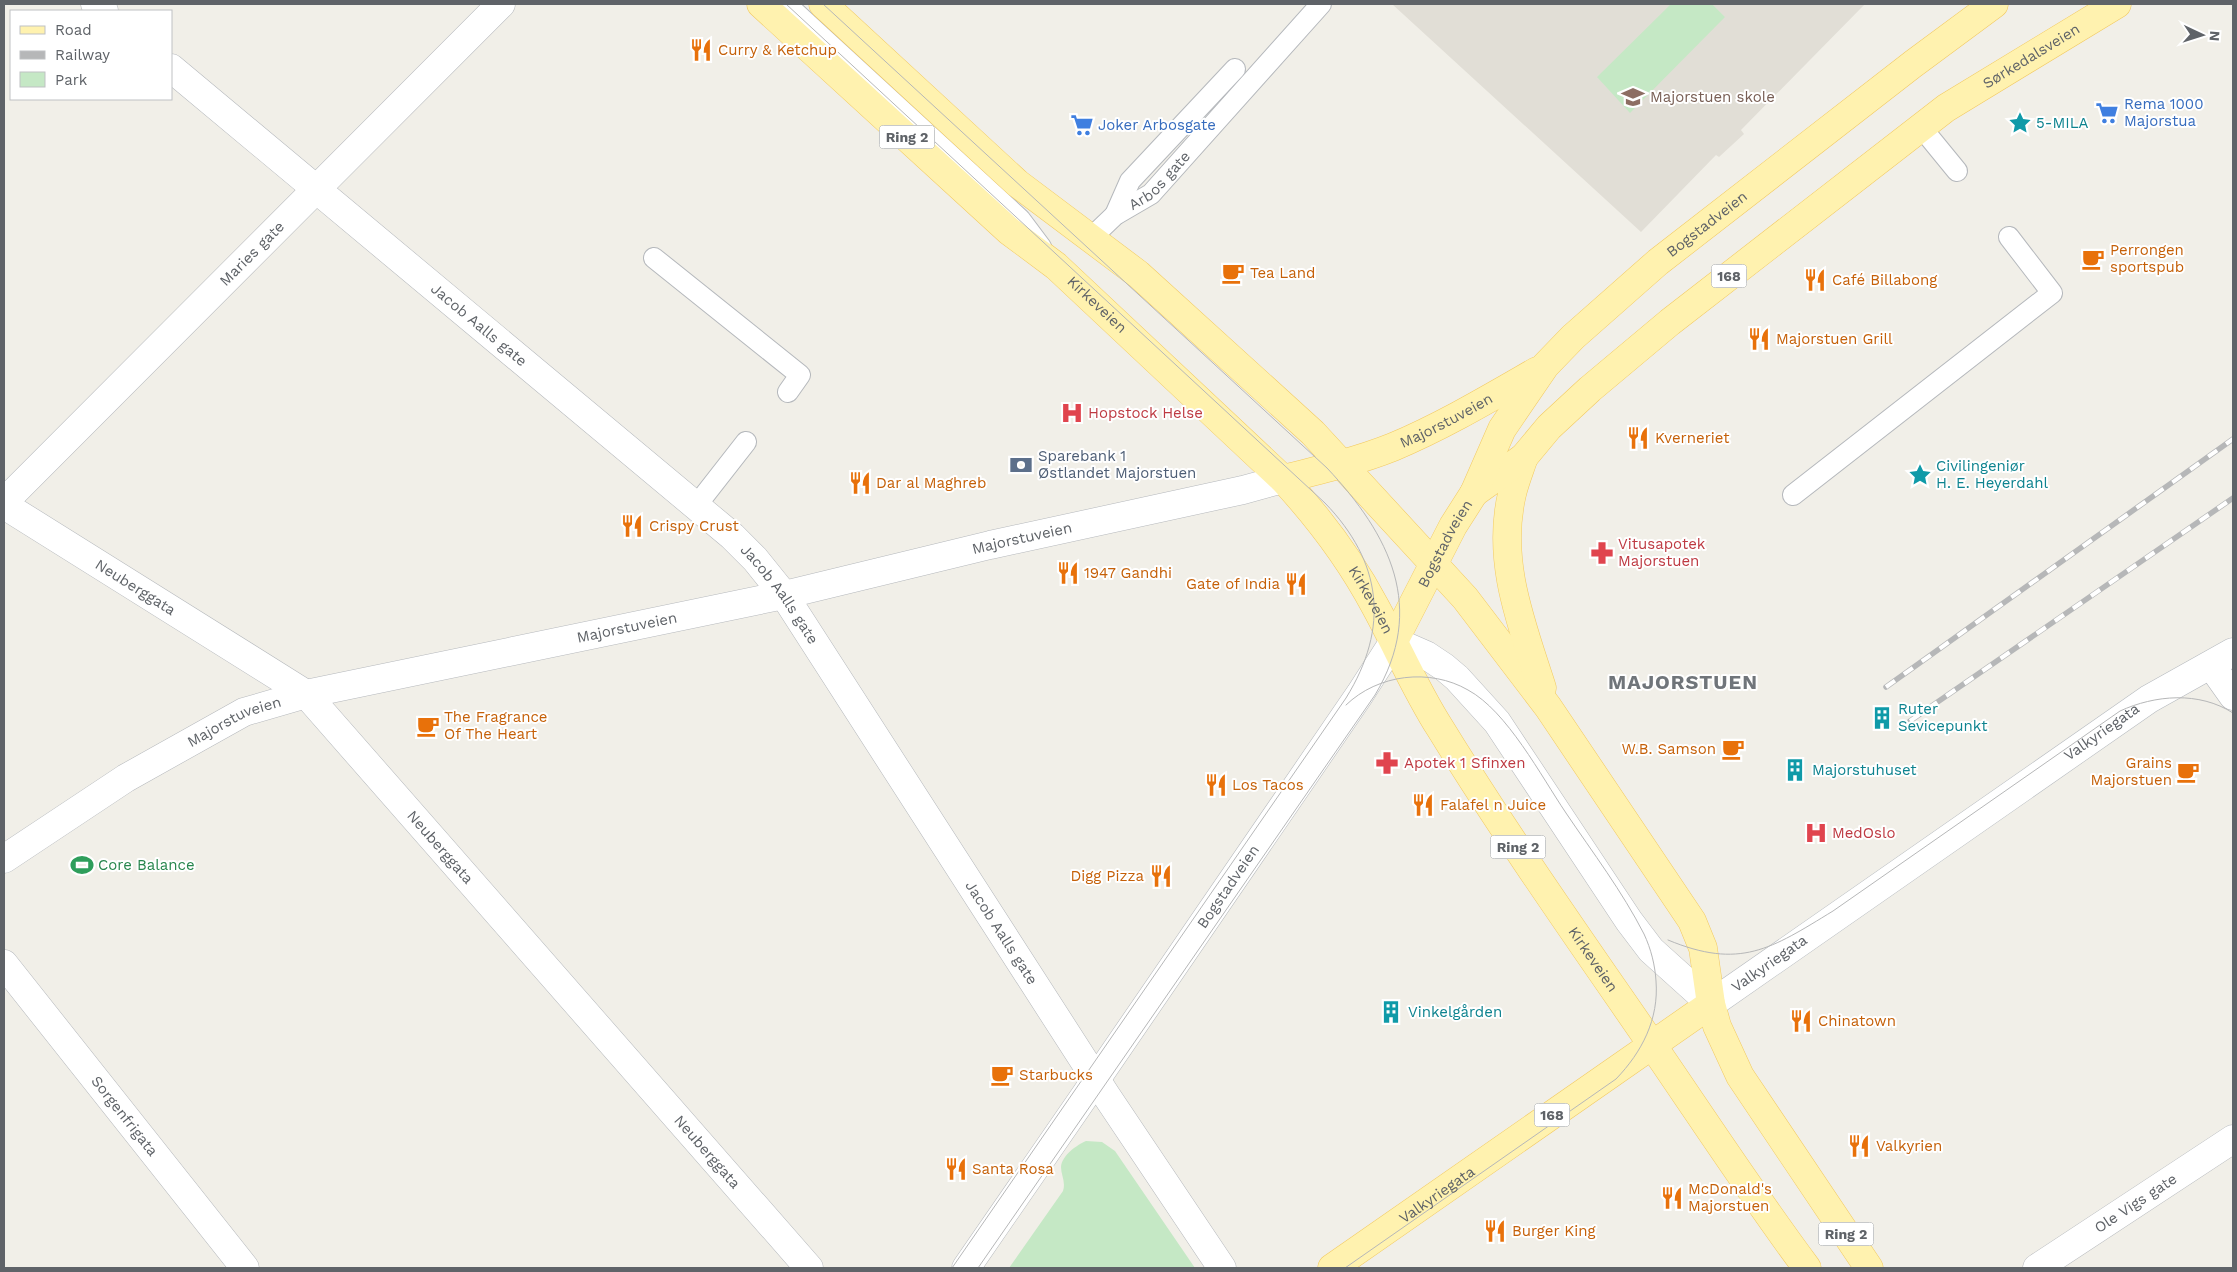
<svg xmlns="http://www.w3.org/2000/svg" width="2237" height="1272" font-family="'Work Sans',sans-serif">
<style>
.education{fill:#e1ded6}
.green{fill:#c5e8c5}
.lines{fill:none;stroke-linecap:round;stroke-linejoin:round}
.service-casing{stroke:#b5b8bc;stroke-width:22}
.minor-casing{stroke:#b5b8bc;stroke-width:29}
.tertiary-casing{stroke:#b5b8bc;stroke-width:29}
.secondary-casing{stroke:#b6babf;stroke-width:29}
.primary-casing{stroke:#f2c960;stroke-width:29}
.service{stroke:#fff;stroke-width:20}
.minor{stroke:#fff;stroke-width:28}
.tertiary{stroke:#fff;stroke-width:28}
.secondary{stroke:#fff;stroke-width:28}
.primary{stroke:#fff2af;stroke-width:28}
.tram{stroke:#b6b7b8;stroke-width:1}
.rail-casing{stroke:#b6b7b8;stroke-width:5.5}
.rail{stroke:#fff;stroke-width:4;stroke-dasharray:11;stroke-linecap:butt}
.labels{text-anchor:middle;dominant-baseline:central;stroke-width:4;stroke-linejoin:round;paint-order:stroke}
.shield{fill:#fff;stroke:#8f9295;stroke-width:1}
.shield-label{font-size:14px;font-weight:bold;fill:#5f6368}
.food-label{font-size:15px;fill:#c56008;stroke:#fff;text-anchor:start}
.street-label{font-size:15px;fill:#5f6368;stroke:#fff}
.education-label{font-size:15px;fill:#785e54;stroke:#fff;text-anchor:start}
.shop-label{font-size:15px;fill:#366cbe;stroke:#fff;text-anchor:start}
.culture-label{font-size:15px;fill:#0d838f;stroke:#fff;text-anchor:start}
.health-label{font-size:15px;fill:#be3a42;stroke:#fff;text-anchor:start}
.service-label{font-size:15px;fill:#4e5e75;stroke:#fff;text-anchor:start}
.leisure-label{font-size:15px;fill:#27864d;stroke:#fff;text-anchor:start}
.district-label{font-size:20px;font-weight:bold;letter-spacing:1px;fill:#70757a;stroke:#fff}
</style>
<rect width="100%" height="100%" fill="#f1efe8"/>
<path class="education" d="M1392,4H1865L1741,130L1744,134L1719,157L1716,155L1641,232Z"/>
<path class="green" d="M1671,4H1712L1725,17L1630,113L1597,77Z
M1086,1141L1102,1142L1115,1151L1195,1268H1009L1063,1191C1066,1182 1061,1175 1061,1167C1062,1155 1077,1145 1086,1141Z"/>
<g class="lines">
<defs>
<g id="service">
<path d="M786,4L1020,219L1041,247"/>
<path d="M1921,127L1957,171"/>
<path d="M1115,215L1130,181L1235,69"/>
<path id="s1" d="M1091,238L1115,215L1151,194L1321,4"/>
<path d="M654,258L800,375L788,392"/>
<path d="M1793,495L2052,293L2009,237"/>
<path d="M696,506L746,442"/>
</g>
<g id="minor">
<path d="M95,4L104,11"/>
<path id="s2" d="M171,68L732,536L755,559L784,595L1106,1095L1222,1268"/>
<path id="s3" d="M4,502L501,4"/>
<path id="s4" d="M4,505L306,694L809,1268"/>
<path d="M2211,665L2233,696"/>
<path id="s5" d="M4,964L245,1268"/>
<path id="s6" d="M1097,1078L1360,694L1394,641L1426,655L1444,667L1457,678L1497,722L1629,921L1651,950L1711,1004"/>
<path id="s7" d="M2037,1268L2233,1139"/>
</g>
<g id="tertiary">
<path id="s8" d="M4,859L126,778L244,712L306,694L784,595L990,545L1243,490L1283,479"/>
<path d="M966,1268L1097,1078"/>
</g>
<g id="secondary">
<path id="s9" d="M1711,1004L2149,699L2233,652"/>
</g>
<g id="primary">
<path id="s10" d="M761,4L1009,231L1056,266L1283,479C1319,518 1350,559 1375,606C1397,646 1415,689 1440,728C1507,837 1582,943 1655,1049C1705,1122 1754,1197 1807,1268"/>
<path d="M823,4L1017,183L1138,274L1313,433L1465,598L1548,707L1692,921L1703,948L1711,1004L1717,1026L1740,1076L1869,1268"/>
<path d="M1524,457C1520,469 1515,481 1512,494C1496,562 1522,625 1542,688"/>
<path id="s11" d="M1283,479C1320,470 1358,461 1393,447C1443,426 1490,398 1537,371"/>
<path id="s12" d="M1474,493L1524,457L1549,427L1590,389L1670,322L1946,108L2117,4"/>
<path id="s13" d="M1394,641L1453,526L1474,493L1502,429L1545,366L1573,337L1658,262L1913,64L1994,4"/>
<path id="s14" d="M1332,1268L1711,1004"/>
</g>
</defs>
<use href="#service" class="service-casing"/>
<use href="#minor" class="minor-casing"/>
<use href="#tertiary" class="tertiary-casing"/>
<use href="#secondary" class="secondary-casing"/>
<use href="#primary" class="primary-casing"/>
<use href="#service" class="service"/>
<use href="#minor" class="minor"/>
<use href="#tertiary" class="tertiary"/>
<use href="#secondary" class="secondary"/>
<use href="#primary" class="primary"/>
<path class="tram" d="M786,4L1325,503C1382,562 1390,627 1346,698L952,1268
M823,4L1327,468C1390,535 1427,608 1375,695L978,1268
M1668,940C1740,970 1771,949 1833,911L2120,711C2155,695 2199,691 2233,713
M1345,1268L1616,1079C1642,1052 1659,1019 1656,981C1655,965 1651,949 1644,934C1622,891 1593,853 1566,813C1541,776 1507,711 1468,690C1430,668 1378,674 1346,705"/>
<defs>
<path id="rail" d="M1886,687L2233,439
M1910,721L2233,498"/>
</defs>
<use href="#rail" class="rail-casing"/>
<use href="#rail" class="rail"/>
</g>
<defs>
<symbol id="restaurant-bare" viewBox="-9 -9 18 18"><path d="M-5-6h1v4h1v-4h1v4h1v-4h1v5L-1.5 .5V6h-2V.5L-5-1ZM5-6V6H3V1.5H1.5Q1.5-4 5-6Z" fill="#e8710a" stroke="#fff" stroke-width="2.5" paint-order="stroke"/></symbol>
<symbol id="school-bare" viewBox="-9 -9 18 18"><path d="M0-5L7-2L0 1L-7-2ZM-4 1L0 2.5L4 1V4Q0 6-4 4Z" fill="#8d6e63" stroke="#fff" stroke-width="2.5" paint-order="stroke"/></symbol>
<symbol id="supermarket-bare" viewBox="-9 -9 18 18"><path d="M-6-5.5h2.5l.6 2H6L4.5 2H-2.5L-4.4-4H-6ZM-1.5 3.2a1.3 1.3 0 1 0 .1 0ZM3 3.2a1.3 1.3 0 1 0 .1 0Z" fill="#3f7fe0" stroke="#fff" stroke-width="2.5" paint-order="stroke"/></symbol>
<symbol id="sight-bare" viewBox="-9 -9 18 18"><path d="M0-6L1.8-2.2L6-1.7L2.9 1.2L3.7 5.4L0 3.3L-3.7 5.4L-2.9 1.2L-6-1.7L-1.8-2.2Z" fill="#0f9aa8" stroke="#fff" stroke-width="2.5" paint-order="stroke"/></symbol>
<symbol id="cafe-bare" viewBox="-9 -9 18 18"><path d="M-5.5-4.5H6V0H3Q3 3.5 0 3.5H-2.5Q-5.5 3.5-5.5 0ZM3-3.2v2h1.7v-2ZM-6 4.5H4V6H-6Z" fill="#e8710a" stroke="#fff" stroke-width="2.5" paint-order="stroke"/></symbol>
<symbol id="hospital-bare" viewBox="-9 -9 18 18"><path d="M-5-5h3v3.5h4V-5h3V5h-3V1.5h-4V5h-3Z" fill="#e0444e" stroke="#fff" stroke-width="2.5" paint-order="stroke"/></symbol>
<symbol id="bank-bare" viewBox="-9 -9 18 18"><path d="M-6-4H6V4H-6ZM0-2.3a2.3 2.3 0 1 0 0 4.6a2.3 2.3 0 1 0 0-4.6Z" fill="#5c6f8a" stroke="#fff" stroke-width="2.5" paint-order="stroke"/></symbol>
<symbol id="pharmacy-bare" viewBox="-9 -9 18 18"><path d="M-2-6h4v4h4v4h-4v4h-4v-4h-4v-4h4Z" fill="#e0444e" stroke="#fff" stroke-width="2.5" paint-order="stroke"/></symbol>
<symbol id="building-bare" viewBox="-9 -9 18 18"><path d="M-4-6H4V6H1V3H-1V6H-4ZM-2.5-4.3h1.7v1.8h-1.7ZM.8-4.3h1.7v1.8H.8ZM-2.5-1h1.7V.8h-1.7ZM.8-1h1.7V.8H.8Z" fill="#0f9aa8" stroke="#fff" stroke-width="2.5" paint-order="stroke"/></symbol>
<symbol id="stadium-bare" viewBox="-9 -9 18 18"><path d="M0-5a6.5 5 0 1 0 0 10a6.5 5 0 1 0 0-10ZM-3.5-1.8h7v3.6h-7Z" fill="#2e9e5b" stroke="#fff" stroke-width="2.5" paint-order="stroke"/></symbol>
</defs>
<g fill-rule="evenodd">
<use href="#restaurant-bare" x="685" y="34" width="32" height="32"/>
<use href="#school-bare" x="1617" y="81" width="32" height="32"/>
<use href="#supermarket-bare" x="2091" y="97" width="32" height="32"/>
<use href="#sight-bare" x="2004" y="107" width="32" height="32"/>
<use href="#supermarket-bare" x="1066" y="109" width="32" height="32"/>
<use href="#cafe-bare" x="2077" y="243" width="32" height="32"/>
<use href="#cafe-bare" x="1217" y="257" width="32" height="32"/>
<use href="#restaurant-bare" x="1799" y="264" width="32" height="32"/>
<use href="#restaurant-bare" x="1743" y="323" width="32" height="32"/>
<use href="#hospital-bare" x="1056" y="397" width="32" height="32"/>
<use href="#restaurant-bare" x="1622" y="422" width="32" height="32"/>
<use href="#bank-bare" x="1005" y="449" width="32" height="32"/>
<use href="#sight-bare" x="1904" y="459" width="32" height="32"/>
<use href="#restaurant-bare" x="844" y="467" width="32" height="32"/>
<use href="#restaurant-bare" x="616" y="510" width="32" height="32"/>
<use href="#pharmacy-bare" x="1586" y="537" width="32" height="32"/>
<use href="#restaurant-bare" x="1052" y="557" width="32" height="32"/>
<use href="#restaurant-bare" x="1280" y="568" width="32" height="32"/>
<use href="#building-bare" x="1866" y="702" width="32" height="32"/>
<use href="#cafe-bare" x="412" y="710" width="32" height="32"/>
<use href="#cafe-bare" x="1717" y="733" width="32" height="32"/>
<use href="#pharmacy-bare" x="1371" y="747" width="32" height="32"/>
<use href="#building-bare" x="1779" y="754" width="32" height="32"/>
<use href="#cafe-bare" x="2172" y="756" width="32" height="32"/>
<use href="#restaurant-bare" x="1200" y="769" width="32" height="32"/>
<use href="#restaurant-bare" x="1407" y="789" width="32" height="32"/>
<use href="#hospital-bare" x="1800" y="817" width="32" height="32"/>
<use href="#stadium-bare" x="66" y="849" width="32" height="32"/>
<use href="#restaurant-bare" x="1145" y="860" width="32" height="32"/>
<use href="#building-bare" x="1375" y="996" width="32" height="32"/>
<use href="#restaurant-bare" x="1785" y="1005" width="32" height="32"/>
<use href="#cafe-bare" x="986" y="1059" width="32" height="32"/>
<use href="#restaurant-bare" x="1843" y="1130" width="32" height="32"/>
<use href="#restaurant-bare" x="940" y="1153" width="32" height="32"/>
<use href="#restaurant-bare" x="1656" y="1182" width="32" height="32"/>
<use href="#restaurant-bare" x="1479" y="1215" width="32" height="32"/>
</g>
<g class="labels">
<g class="shield">
<rect x="879.5" y="125.5" width="55" height="23" rx="4"/>
<rect x="1711.5" y="264.5" width="35" height="23" rx="4"/>
<rect x="1490.5" y="835.5" width="55" height="23" rx="4"/>
<rect x="1534.5" y="1103.5" width="35" height="23" rx="4"/>
<rect x="1818.5" y="1222.5" width="55" height="23" rx="4"/>
</g>
<g class="shield-label">
<text x="907" y="137">Ring 2</text>
<text x="1729" y="276">168</text>
<text x="1518" y="847">Ring 2</text>
<text x="1552" y="1115">168</text>
<text x="1846" y="1234">Ring 2</text>
</g>
<g class="food-label">
<text x="718" y="50">Curry &amp; Ketchup</text>
<text x="2110" y="250">Perrongen<tspan x="2110" dy="17">sportspub</tspan></text>
<text x="1250" y="273">Tea Land</text>
<text x="1832" y="280">Café Billabong</text>
<text x="1776" y="339">Majorstuen Grill</text>
<text x="1655" y="438">Kverneriet</text>
<text x="876" y="483">Dar al Maghreb</text>
<text x="649" y="526">Crispy Crust</text>
<text x="1084" y="573">1947 Gandhi</text>
<text x="1280" y="584" text-anchor="end">Gate of India</text>
<text x="444" y="717">The Fragrance<tspan x="444" dy="17">Of The Heart</tspan></text>
<text x="1716" y="749" text-anchor="end">W.B. Samson</text>
<text x="2172" y="763" text-anchor="end">Grains<tspan x="2172" dy="17">Majorstuen</tspan></text>
<text x="1232" y="785">Los Tacos</text>
<text x="1440" y="805">Falafel n Juice</text>
<text x="1144" y="876" text-anchor="end">Digg Pizza</text>
<text x="1818" y="1021">Chinatown</text>
<text x="1019" y="1075">Starbucks</text>
<text x="1876" y="1146">Valkyrien</text>
<text x="972" y="1169">Santa Rosa</text>
<text x="1688" y="1189">McDonald's<tspan x="1688" dy="17">Majorstuen</tspan></text>
<text x="1512" y="1231">Burger King</text>
</g>
<g class="street-label">
<text stroke="none"><textPath href="#s12" startOffset="710">Sørkedalsveien</textPath></text>
<text stroke="none"><textPath href="#s1" startOffset="90">Arbos gate</textPath></text>
<text stroke="none"><textPath href="#s13" startOffset="530">Bogstadveien</textPath></text>
<text stroke="none"><textPath href="#s3" startOffset="351">Maries gate</textPath></text>
<text stroke="none"><textPath href="#s10" startOffset="451">Kirkeveien</textPath></text>
<text stroke="none"><textPath href="#s2" startOffset="401">Jacob Aalls gate</textPath></text>
<text stroke="none"><textPath href="#s11" startOffset="174">Majorstuveien</textPath></text>
<text stroke="none"><textPath href="#s8" startOffset="1079">Majorstuveien</textPath></text>
<text stroke="none"><textPath href="#s13" startOffset="110">Bogstadveien</textPath></text>
<text stroke="none"><textPath href="#s4" startOffset="155">Neuberggata</textPath></text>
<text stroke="none"><textPath href="#s2" startOffset="806">Jacob Aalls gate</textPath></text>
<text stroke="none"><textPath href="#s10" startOffset="856">Kirkeveien</textPath></text>
<text stroke="none"><textPath href="#s8" startOffset="674">Majorstuveien</textPath></text>
<text stroke="none"><textPath href="#s8" startOffset="269">Majorstuveien</textPath></text>
<text stroke="none"><textPath href="#s9" startOffset="476">Valkyriegata</textPath></text>
<text stroke="none"><textPath href="#s4" startOffset="560">Neuberggata</textPath></text>
<text stroke="none"><textPath href="#s6" startOffset="232">Bogstadveien</textPath></text>
<text stroke="none"><textPath href="#s2" startOffset="1211">Jacob Aalls gate</textPath></text>
<text stroke="none"><textPath href="#s10" startOffset="1279">Kirkeveien</textPath></text>
<text stroke="none"><textPath href="#s9" startOffset="71">Valkyriegata</textPath></text>
<text stroke="none"><textPath href="#s5" startOffset="194">Sorgenfrigata</textPath></text>
<text stroke="none"><textPath href="#s4" startOffset="965">Neuberggata</textPath></text>
<text stroke="none"><textPath href="#s14" startOffset="128">Valkyriegata</textPath></text>
<text stroke="none"><textPath href="#s7" startOffset="118">Ole Vigs gate</textPath></text>
</g>
<g class="education-label">
<text x="1650" y="97">Majorstuen skole</text>
</g>
<g class="shop-label">
<text x="2124" y="104">Rema 1000<tspan x="2124" dy="17">Majorstua</tspan></text>
<text x="1098" y="125">Joker Arbosgate</text>
</g>
<g class="culture-label">
<text x="2036" y="123">5-MILA</text>
<text x="1936" y="466">Civilingeniør<tspan x="1936" dy="17">H. E. Heyerdahl</tspan></text>
<text x="1898" y="709">Ruter<tspan x="1898" dy="17">Sevicepunkt</tspan></text>
<text x="1812" y="770">Majorstuhuset</text>
<text x="1408" y="1012">Vinkelgården</text>
</g>
<g class="health-label">
<text x="1088" y="413">Hopstock Helse</text>
<text x="1618" y="544">Vitusapotek<tspan x="1618" dy="17">Majorstuen</tspan></text>
<text x="1404" y="763">Apotek 1 Sfinxen</text>
<text x="1832" y="833">MedOslo</text>
</g>
<g class="service-label">
<text x="1038" y="456">Sparebank 1<tspan x="1038" dy="17">Østlandet Majorstuen</tspan></text>
</g>
<g class="leisure-label">
<text x="98" y="865">Core Balance</text>
</g>
<g class="district-label">
<text x="1683" y="682">MAJORSTUEN</text>
</g>
</g>
<rect width="2237" height="1272" fill="none" stroke="#5f6368" stroke-width="10"/>
<rect x="10" y="10" width="162" height="90" fill="#ffffff" stroke="#bfc1c3"/>
<rect x="20" y="26" width="25" height="8" fill="#fff2af" stroke="#bfc1c3"/>
<text x="55" y="35" font-size="15" fill="#5f6368">Road</text>
<rect x="20" y="51" width="25" height="8" fill="#b6b7b8" stroke="#bfc1c3"/>
<text x="55" y="60" font-size="15" fill="#5f6368">Railway</text>
<rect x="20" y="72" width="25" height="15" fill="#c5e8c5" stroke="#bfc1c3"/>
<text x="55" y="85" font-size="15" fill="#5f6368">Park</text>
<g transform="translate(2202 35) rotate(94)" stroke="#ffffff" stroke-width="4" paint-order="stroke">
<path d="M0-4L9 19L0 12L-9 19Z" fill="#5f6368"/>
<text y="-8" font-size="14" font-weight="bold" text-anchor="middle" fill="#5f6368">N</text>
</g>
</svg>
